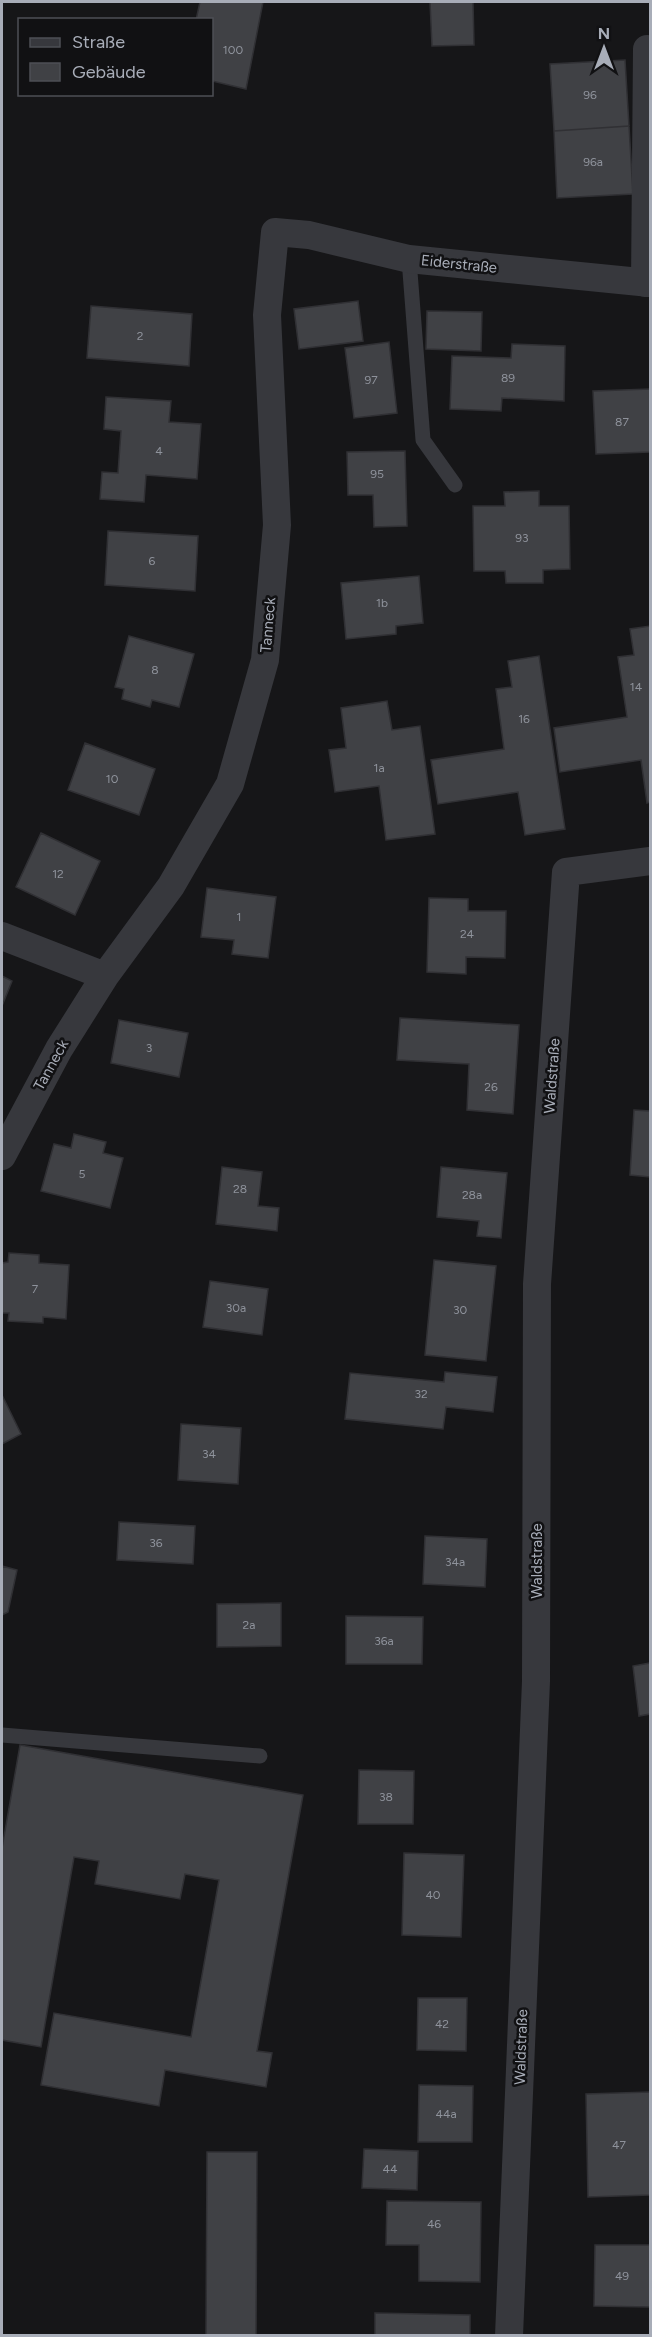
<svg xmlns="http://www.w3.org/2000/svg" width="652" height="2337" font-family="Figtree,sans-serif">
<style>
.building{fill:#404145;stroke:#303034;stroke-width:1.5}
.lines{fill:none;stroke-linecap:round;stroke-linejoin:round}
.service{stroke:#37383d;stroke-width:15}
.minor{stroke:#37383d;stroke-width:28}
.labels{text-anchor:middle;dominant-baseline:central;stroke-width:5;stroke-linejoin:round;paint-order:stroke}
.number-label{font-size:12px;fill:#8e929b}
.street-label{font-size:15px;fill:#a8adb8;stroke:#111113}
</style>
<rect width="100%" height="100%" fill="#161618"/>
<path class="building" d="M200,2H263L246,89L212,81V20H196Z
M430,2H473L474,45L432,46Z
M625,60L629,126L554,131L550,64Z
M629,126L633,194L557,198L554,131Z
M358,301L363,341L299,349L294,309Z
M91,306L192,314L189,366L87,358Z
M427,311L482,312L481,351L426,349Z
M389,342L397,413L354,418L345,348Z
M512,344L565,346L564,401L502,398L501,411L450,409L452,356L511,358Z
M650,389V452L596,454L593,391Z
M106,397L171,401L169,422L201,424L197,479L146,475L144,502L100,499L102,472L118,473L121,431L104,429Z
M405,451L407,526L374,527L373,495H348L347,452Z
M539,491V506H569L570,569L543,570V583H506L505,571H474L473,506H505L504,492Z
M108,531L198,536L195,591L105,585Z
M419,576L423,623L396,626V634L346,639L341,583Z
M650,626V802L647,803L641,760L560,772L554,728L627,717L618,657L634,655L630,629Z
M129,636L194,654L179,707L152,700L150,707L122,699L124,689L115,687Z
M539,656L565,829L525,835L518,792L438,804L431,760L504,749L496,689L512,687L508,661Z
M387,701L392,730L420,726L435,834L386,840L379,786L335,792L329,750L346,748L341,708Z
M85,743L155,769L139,815L68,790Z
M41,833L100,861L75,915L16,887Z
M207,888L276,897L268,958L232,954L234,940L201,937Z
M429,898L468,899V911H506L505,958L466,957V974L427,972Z
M2,976L12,981L2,1006Z
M400,1018L519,1025L513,1114L467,1110L469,1064L397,1060Z
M119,1020L188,1033L179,1077L111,1063Z
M634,1110L650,1111V1177L630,1175Z
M74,1134L106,1142L103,1153L123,1158L110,1208L41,1191L54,1144L71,1148Z
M222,1167L262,1172L258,1206L279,1208L277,1231L216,1224Z
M441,1167L507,1173L501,1238L477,1236L479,1221L437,1217Z
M9,1253L39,1255V1263L69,1265L66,1319L43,1317V1323L8,1321L9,1313H2V1263L8,1262Z
M434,1260L496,1266L486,1361L425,1355Z
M210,1281L268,1289L262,1335L203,1327Z
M445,1372L497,1377L493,1412L446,1407L443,1429L345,1419L350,1373L444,1382Z
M2,1395L21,1434L2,1444Z
M181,1424L241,1428L238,1484L178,1480Z
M119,1522L195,1526L193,1564L117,1560Z
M425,1536L487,1539L485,1587L423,1584Z
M2,1566L17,1570L8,1612L2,1615Z
M281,1603V1646L217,1647V1604Z
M346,1616L423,1617L422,1664H346Z
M650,1663V1714L639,1716L633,1666Z
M20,1745L303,1795L257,2051L272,2053L266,2087L165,2070L159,2106L41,2085L54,2013L191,2037L219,1880L185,1874L180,1899L95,1884L99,1861L74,1857L41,2047L2,2040V1848Z
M359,1770L414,1771L413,1824H358Z
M404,1853L464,1855L461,1937L402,1935Z
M418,1998H467L466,2051L417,2050Z
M419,2085L473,2086L472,2142H418Z
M650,2092V2195L588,2197L586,2094Z
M364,2149L418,2151L417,2190L362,2188Z
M207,2152H257L256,2336H206Z
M387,2201L481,2202L480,2282L419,2281V2245H386Z
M595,2245H650V2307L594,2306Z
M375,2313L470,2315V2336H375Z"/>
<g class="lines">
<path class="service" d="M409,259L423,440L455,485
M2,1735L260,1756"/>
<path class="minor" d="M645,283L647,49
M2,936L105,976
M2,1156L59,1049L105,976L171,886L230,784L265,660L277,525L267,315L275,232L309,235L409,259L650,283
M509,2336L536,1681L537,1284L566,872L650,861"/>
</g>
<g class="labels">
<g class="number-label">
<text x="233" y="50">100</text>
<text x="590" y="95">96</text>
<text x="593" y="162">96a</text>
<text x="140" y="336">2</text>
<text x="508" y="378">89</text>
<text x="371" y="380">97</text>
<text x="622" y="422">87</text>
<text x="159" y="451">4</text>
<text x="377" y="474">95</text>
<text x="522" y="538">93</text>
<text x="152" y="561">6</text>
<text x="382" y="603">1b</text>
<text x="155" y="670">8</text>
<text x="636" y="687">14</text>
<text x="524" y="719">16</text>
<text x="379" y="768">1a</text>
<text x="112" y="779">10</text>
<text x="58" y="874">12</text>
<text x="239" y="917">1</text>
<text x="467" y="934">24</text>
<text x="149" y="1048">3</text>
<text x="491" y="1087">26</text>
<text x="82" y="1174">5</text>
<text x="240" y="1189">28</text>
<text x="472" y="1195">28a</text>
<text x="35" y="1289">7</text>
<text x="236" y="1308">30a</text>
<text x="460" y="1310">30</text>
<text x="421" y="1394">32</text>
<text x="209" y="1454">34</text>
<text x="156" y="1543">36</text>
<text x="455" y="1562">34a</text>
<text x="249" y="1625">2a</text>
<text x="384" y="1641">36a</text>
<text x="386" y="1797">38</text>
<text x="433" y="1895">40</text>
<text x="442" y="2024">42</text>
<text x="446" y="2114">44a</text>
<text x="619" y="2145">47</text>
<text x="390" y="2169">44</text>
<text x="434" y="2224">46</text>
<text x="622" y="2276">49</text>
</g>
<g class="street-label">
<text transform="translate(459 264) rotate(6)">Eiderstraße</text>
<text transform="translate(268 625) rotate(-85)">Tanneck</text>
<text transform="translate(51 1065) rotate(-61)">Tanneck</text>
<text transform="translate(552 1076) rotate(-86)">Waldstraße</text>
<text transform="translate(537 1561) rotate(-90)">Waldstraße</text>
<text transform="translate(521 2047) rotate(-88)">Waldstraße</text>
</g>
</g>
<rect width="652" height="2337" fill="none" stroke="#a8adb8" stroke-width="6"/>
<rect x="18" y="18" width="195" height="78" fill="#111113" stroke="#4d4f55" stroke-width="1.5"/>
<rect x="30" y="38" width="30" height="9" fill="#37383d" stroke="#4d4f55" stroke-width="1.5"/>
<text x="72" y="48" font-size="18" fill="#a8adb8">Straße</text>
<rect x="30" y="63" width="30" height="18" fill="#404145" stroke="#4d4f55" stroke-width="1.5"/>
<text x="72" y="78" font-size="18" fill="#a8adb8">Gebäude</text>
<g transform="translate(604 48)" stroke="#111113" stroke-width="4.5" paint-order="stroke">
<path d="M0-4.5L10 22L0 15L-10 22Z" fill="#a8adb8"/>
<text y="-9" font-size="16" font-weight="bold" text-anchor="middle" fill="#a8adb8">N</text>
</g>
</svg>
